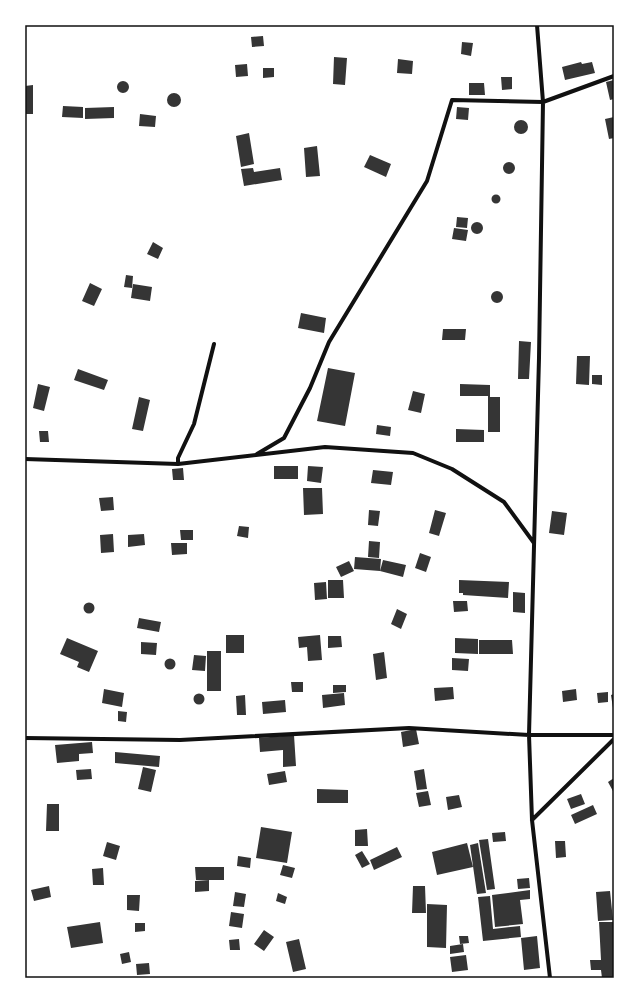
<svg xmlns="http://www.w3.org/2000/svg" width="639" height="1003" font-family="'PT Sans',sans-serif">
<style>
.building{fill:#353535}
.lines{fill:none;stroke-linecap:round;stroke-linejoin:round}
.minor{stroke:#111;stroke-width:4}
.neatline{fill:none;stroke:#111;stroke-width:1.5}
</style>
<rect width="100%" height="100%" fill="#fff"/>
<path class="building" d="M263,36L264,46L252,47L251,37Z
M462,42L473,43L471,56L461,54Z
M334,57L347,58L345,85L333,84Z
M398,59L413,61L412,74L397,73Z
M581,62L582,64L592,62L595,73L565,80L562,67Z
M247,64L248,76L236,77L235,65Z
M263,68H274V77L263,78Z
M501,77H512V89L502,90Z
M614,80V99L610,100L606,82Z
M117 87a6 6 0 1 1 12 0a6 6 0 1 1-12 0Z
M469,83H484L485,95H469Z
M33,85V114H25V86Z
M167 100a7 7 0 1 1 14 0a7 7 0 1 1-14 0Z
M63,106L83,107V118L62,117Z
M114,107V118L85,119V108Z
M457,107L469,108L468,120L456,119Z
M140,114L156,116L155,127L139,126Z
M614,117V138L609,139L605,119Z
M514 127a7 7 0 1 1 14 0a7 7 0 1 1-14 0Z
M249,133L254,164L241,167L236,136Z
M317,146L320,176L306,177L304,148Z
M370,155L391,164L386,177L364,167Z
M503 168a6 6 0 1 1 12 0a6 6 0 1 1-12 0Z
M253,168L254,172L280,168L282,180L244,186L241,169Z
M491.5 199a4.5 4.5 0 1 1 9 0a4.5 4.5 0 1 1-9 0Z
M457,217L468,218L467,228L456,227Z
M471 228a6 6 0 1 1 12 0a6 6 0 1 1-12 0Z
M454,228L468,230L466,241L452,239Z
M153,242L163,248L158,259L147,254Z
M126,275L133,276L132,288L124,287Z
M90,283L102,289L94,306L82,301Z
M133,284L152,287L150,301L131,298Z
M491 297a6 6 0 1 1 12 0a6 6 0 1 1-12 0Z
M301,313L326,318L324,333L298,328Z
M443,329H466L465,340H442Z
M519,341L531,342L529,379H518Z
M577,356H590L589,385L576,384Z
M328,368L355,373L345,426L317,421Z
M78,369L108,380L104,390L74,380Z
M592,375H602V385L592,384Z
M38,384L50,387L44,411L33,408Z
M460,384L490,385V397H500V432H488V396H460Z
M413,391L425,394L421,413L408,410Z
M139,397L150,400L143,431L132,429Z
M377,425L391,427L390,436L376,434Z
M456,429L484,430V442H456Z
M39,431H48L49,442H40Z
M274,466H298V479H274Z
M308,466L323,467L321,483L307,481Z
M183,468L184,480H173L172,469Z
M373,470L393,472L391,485L371,483Z
M303,488H322L323,514L304,515Z
M113,497L114,510L101,511L99,498Z
M369,510L380,511L378,526L368,525Z
M435,510L446,513L439,536L429,533Z
M552,511L567,513L564,535L549,533Z
M239,526L249,527L248,538L237,536Z
M180,530H193V540H181Z
M113,534L114,552L101,553L100,535Z
M144,534L145,545L128,547V535Z
M369,541L380,542L379,558L368,557Z
M171,543H187V554L172,555Z
M420,553L431,557L426,572L415,568Z
M355,557L381,559L380,571L354,569Z
M383,560L406,565L403,577L380,571Z
M349,561L354,571L341,577L336,567Z
M328,580H343L344,598H328Z
M459,580L509,582L508,598L463,595V593H459Z
M326,582L327,599L315,600L314,583Z
M513,592L525,593V613L513,612Z
M453,601H467L468,611L454,612Z
M83.5 608a5.5 5.5 0 1 1 11 0a5.5 5.5 0 1 1-11 0Z
M397,609L407,614L401,629L391,624Z
M139,618L161,622L159,632L137,628Z
M226,635H244V653H226Z
M320,635L322,660L308,661L307,647L299,648L298,637Z
M328,636H341L342,647L328,648Z
M67,638L98,651L89,672L77,667L79,662L60,654Z
M455,638L478,639V654L455,653Z
M479,640H512L513,654H479Z
M141,642L157,643L156,655L141,654Z
M207,651H221V691H207Z
M384,652L387,678L376,680L373,654Z
M194,655L206,656L205,671L192,670Z
M452,658L469,659L468,671L452,670Z
M164.5 664a5.5 5.5 0 1 1 11 0a5.5 5.5 0 1 1-11 0Z
M291,682H303V692H292Z
M333,685H346V692L333,693Z
M453,687L454,699L435,701L434,688Z
M104,689L124,693L122,707L102,703Z
M576,689L577,700L563,702L562,691Z
M608,692V702L598,703L597,693Z
M344,693L345,705L323,708L322,695Z
M193.5 699a5.5 5.5 0 1 1 11 0a5.5 5.5 0 1 1-11 0Z
M614,694V708H613L611,695Z
M245,695L246,715H237L236,696Z
M285,700L286,712L263,714L262,702Z
M118,711L127,712L126,722L118,721Z
M416,729L419,744L403,747L401,732Z
M294,735L296,766L283,767V750L260,752L259,738Z
M92,742L93,753L79,754V761L57,763L55,745Z
M115,752L160,756L159,767L115,763Z
M143,767L156,770L151,792L138,789Z
M91,769L92,779L77,780L76,770Z
M424,769L427,789L417,790L414,771Z
M285,771L287,782L269,785L267,774Z
M614,778V793L608,782Z
M317,789L348,790V803H317Z
M428,791L431,805L419,807L416,793Z
M581,794L585,804L571,809L567,799Z
M459,795L462,807L448,810L446,797Z
M47,804H59V831H46Z
M593,805L597,814L575,824L571,815Z
M261,827L292,832L287,863L256,858Z
M367,829L368,846H355V830Z
M505,832L506,841L493,842L492,833Z
M488,839L495,889L487,890L479,840Z
M555,841H565L566,857L556,858Z
M107,842L120,846L116,860L103,856Z
M467,843L473,867L437,875L432,852Z
M478,843L486,893L477,894L470,845Z
M397,847L402,857L374,870L370,860Z
M362,851L370,864L362,868L355,855Z
M238,856L251,858L250,868L237,866Z
M283,865L295,868L292,878L280,875Z
M195,867H224V880H196Z
M103,868L104,885H93L92,869Z
M529,878L530,888L518,889L517,879Z
M209,880V891L195,892V881Z
M49,886L51,897L34,901L31,890Z
M413,886H425L426,913H412Z
M530,890V899L520,900L523,924L495,927L492,895Z
M610,891L613,920L598,921L596,892Z
M235,892L246,894L244,907L233,906Z
M278,893L287,897L285,904L276,901Z
M127,895H140L139,911L127,910Z
M490,896L493,929L520,926L521,937L483,941L478,897Z
M427,904L447,905L446,948L427,947Z
M231,912L244,914L242,928L229,926Z
M100,922L103,943L71,948L67,927Z
M599,922H614V978H602L601,970H591L590,960H601Z
M135,923H145V931L135,932Z
M264,930L274,937L264,951L254,944Z
M459,936H468L469,943L460,944Z
M537,936L540,968L524,970L521,938Z
M239,939L240,950H230L229,940Z
M299,939L306,969L293,972L286,942Z
M463,944L464,952L450,954V946Z
M129,952L131,962L122,964L120,954Z
M466,955L468,970L452,972L450,957Z
M149,963L150,974L137,975L136,964Z"/>
<g class="lines">
<path class="minor" d="M537,25L543,102L539,358L529,735L532,820L550,978
M257,454L284,438L310,388L329,342L427,181L452,100L543,102L614,76
M25,459L178,464L325,447L413,453L452,469L504,502L534,543
M178,464V458L194,424L214,344
M25,738L180,740L409,728L529,735H614
M532,820L614,739"/>
</g>
<rect width="639" height="1003" fill="none" stroke="#ffffff" stroke-width="52"/>
<rect x="26" y="26" width="587" height="951" class="neatline"/>
</svg>
